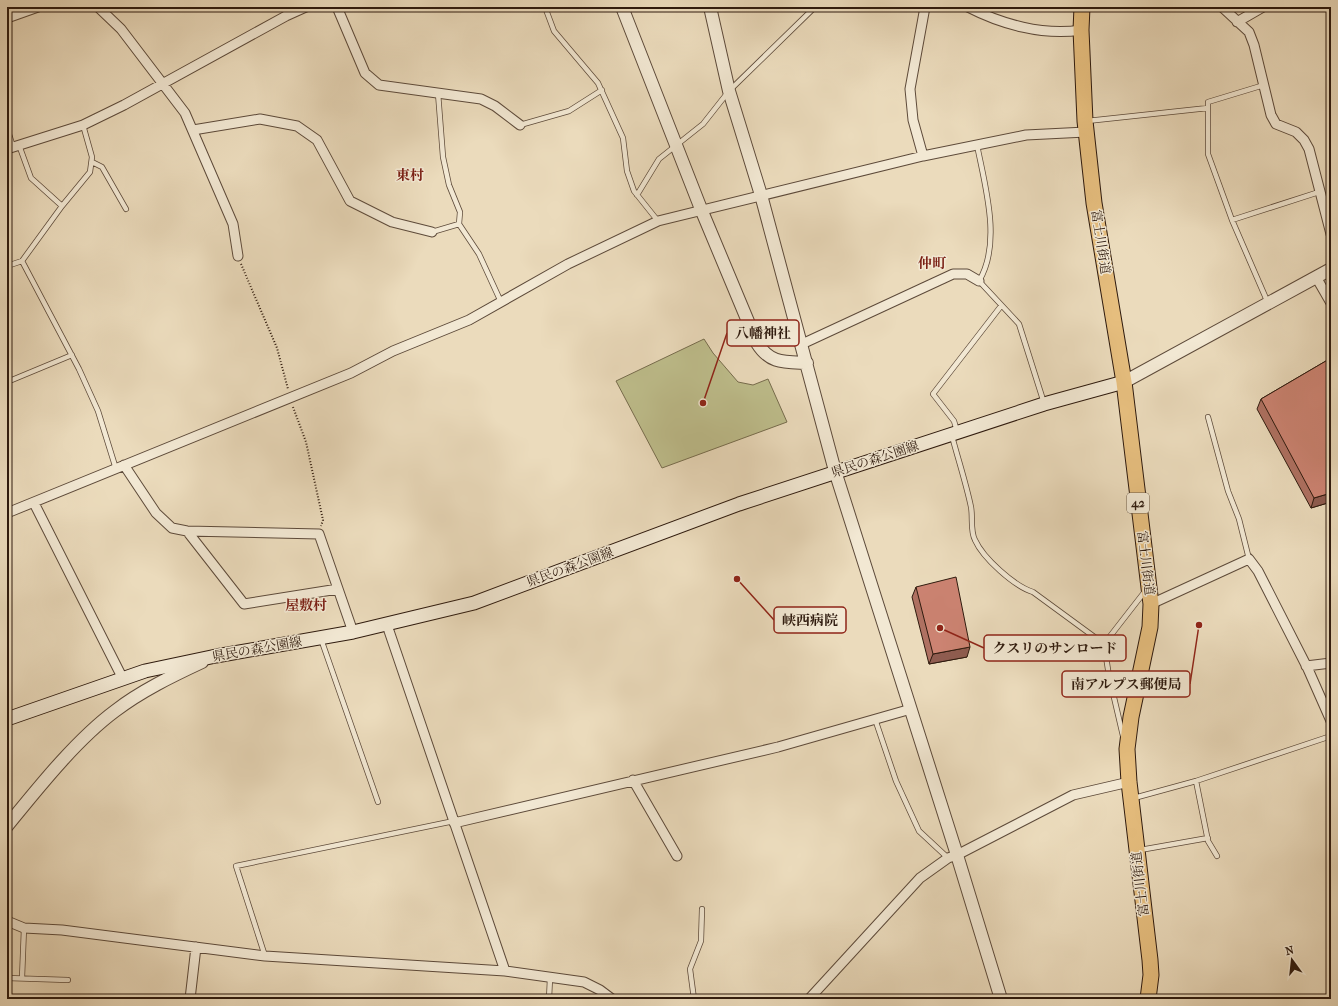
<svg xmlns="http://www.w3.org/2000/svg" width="1338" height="1006" font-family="'IM FELL French Canon','Noto Serif JP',serif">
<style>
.green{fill:#bebe8c;stroke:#766c4d}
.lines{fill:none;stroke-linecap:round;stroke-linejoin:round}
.service-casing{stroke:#5d4a3a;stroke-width:6}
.minor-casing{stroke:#5d4a3a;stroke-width:11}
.tertiary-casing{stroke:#5d4a3a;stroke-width:14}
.secondary-casing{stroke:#2e1a0e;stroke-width:15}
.primary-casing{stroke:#2e1a0e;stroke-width:17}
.path{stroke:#2e1a0e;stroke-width:2;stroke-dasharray:1 2;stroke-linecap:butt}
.service{stroke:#f2e8d3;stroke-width:4.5}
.minor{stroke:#f2e8d3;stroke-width:9}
.tertiary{stroke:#f2e8d3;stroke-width:12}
.secondary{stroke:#f2e8d3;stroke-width:13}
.primary{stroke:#e6be7e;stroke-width:15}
.wall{fill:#af7162;stroke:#2e1a0e}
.shaded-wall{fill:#8f5c50;stroke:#2e1a0e}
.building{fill:#cc8372;stroke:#2e1a0e}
.labels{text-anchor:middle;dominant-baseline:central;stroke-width:3;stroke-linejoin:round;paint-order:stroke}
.shield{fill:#f2e8d3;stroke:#695849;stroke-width:1}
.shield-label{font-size:12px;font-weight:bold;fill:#2e1a0e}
.street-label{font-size:13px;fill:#2e1a0e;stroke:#f2e8d3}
.neighbourhood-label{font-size:14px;font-weight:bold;fill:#7a1f14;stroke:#f2e8d3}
.leader{fill:none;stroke:#8f2418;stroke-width:1.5}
.callout-dot{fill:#8f2418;stroke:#f2e8d3;stroke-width:1.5}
.callout{fill:#f2e8d3;stroke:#8f2418;stroke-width:1.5}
.callout-label{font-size:14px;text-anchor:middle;font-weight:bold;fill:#2e1a0e}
</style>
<rect width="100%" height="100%" fill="#ebdbbc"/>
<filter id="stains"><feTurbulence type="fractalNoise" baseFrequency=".005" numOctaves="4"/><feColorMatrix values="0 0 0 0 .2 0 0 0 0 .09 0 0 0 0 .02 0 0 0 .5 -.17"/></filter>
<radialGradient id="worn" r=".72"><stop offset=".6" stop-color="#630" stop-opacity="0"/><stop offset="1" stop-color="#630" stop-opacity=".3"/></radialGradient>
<path class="green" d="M704,339L713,353L738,382L753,385L768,379L787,422L662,468L616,381Z"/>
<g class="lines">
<defs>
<path id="service" d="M545,7L554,31L598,83L623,138L627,171L634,191L658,221
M1264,85L1208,102V154L1232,220L1268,303
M438,93L443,157L449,185L460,212L459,224
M1087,121L1208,108
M520,125L569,111L602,90
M7,128L13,147
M19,145L31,178L62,206
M977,145C985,186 1002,243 979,281L1019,324L1044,403
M92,162L102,167L126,209
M637,195L659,159L703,124L729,91L815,7
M1323,199L1331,202
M1232,220L1319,192
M432,232L459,224L479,254L501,302
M22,261L79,369L98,411L116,469
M7,266L22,261L62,206L90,172L92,157L83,125
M7,382L72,355
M1208,417L1228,491L1239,519L1249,559
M957,431L954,421L933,394L1001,306
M952,436C958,459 966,483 971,507C973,517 970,531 975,540C983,558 1014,586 1033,592L1104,644L1109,676L1123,736
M321,639L378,802
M1104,644L1146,590
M875,719L896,781L919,831L948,858
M1196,781L1208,841L1217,856
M1134,798L1196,781L1331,736
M1140,850L1208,838
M265,956L236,866L454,821
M7,978L68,980
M22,978L24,928
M549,999L550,978
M694,999L690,969L701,941L702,909"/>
<path id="minor" d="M98,7L121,29L185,113L233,224L238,256
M337,7L365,73L379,85L481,99L495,106L520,125
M968,7C1001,24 1043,36 1081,30
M1222,7L1249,32L1254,45L1271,115L1276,124L1296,132L1304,140L1309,149L1331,234
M7,18L38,7
M1237,22L1263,7
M193,130L260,119L297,126L317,140L350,201L392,222L432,232
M7,149L83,125L124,105L286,16L306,7
M923,156L913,120L910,89L925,7
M1316,277L1331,303
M802,344L953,274H967L979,281
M124,465L156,513L172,528L187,531L319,534L353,632
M34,503L122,677
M7,513L351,373L393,351L469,320L568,264L658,221L923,156L1026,135L1086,132
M187,531L244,604L338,589
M1151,604L1249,559L1258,571L1308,669L1331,721
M387,625L505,971
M1306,666L1331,663
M633,780L677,856
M454,823L778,747L911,709
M7,921L24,928L62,930L265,956L505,971L584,982L600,990L612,999
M190,999L196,947
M809,999L920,878L948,858L957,855L1073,795L1129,782"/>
<path id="tertiary" d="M622,7L701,209L757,343C770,364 784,362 807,363
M710,7L729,91L761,195L835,471L957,855L1001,999
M1124,382L1331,269
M7,826C38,788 76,740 115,711C141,691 172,676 202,662"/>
<path id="secondary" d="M7,719L145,671L216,656L353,632L474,603L739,504L1044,404L1124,382"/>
<path id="primary" d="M1082,7L1081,30L1085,121L1094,203L1124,382L1151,604L1150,627L1131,717L1127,749L1129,782L1150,960L1151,975L1148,999"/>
</defs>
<use href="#service" class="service-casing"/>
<use href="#minor" class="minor-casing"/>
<use href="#tertiary" class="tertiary-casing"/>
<use href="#secondary" class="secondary-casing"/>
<use href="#primary" class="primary-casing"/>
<path class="path" d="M241,264L277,348L288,389
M293,407L306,442L323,520L321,526"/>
<use href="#service" class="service"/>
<use href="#minor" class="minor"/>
<use href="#tertiary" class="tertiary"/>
<use href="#secondary" class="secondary"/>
<use href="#primary" class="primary"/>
</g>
<path class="wall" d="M1331,358V502L1311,508L1257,409L1261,399Z
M916,587L967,657L929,664L912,597Z"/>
<path class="shaded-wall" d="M1331,493V502L1311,508L1314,498Z
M970,647L967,657L929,664L933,654Z"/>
<path class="building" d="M1331,358V493L1314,498L1261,399Z
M956,577L970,647L933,654L916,587Z"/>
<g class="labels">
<rect class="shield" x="1127" y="493" width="22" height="20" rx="3"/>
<g class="shield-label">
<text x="1138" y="503">42</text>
</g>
<g class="street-label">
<text transform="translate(1101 242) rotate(81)">富士川街道</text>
<text transform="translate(875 459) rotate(-18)">県民の森公園線</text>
<text transform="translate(1146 563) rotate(83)">富士川街道</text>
<text transform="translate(570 567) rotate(-20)">県民の森公園線</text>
<text transform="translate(257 649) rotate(-10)">県民の森公園線</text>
<text transform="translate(1140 884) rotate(-97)">富士川街道</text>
</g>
<g class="neighbourhood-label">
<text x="410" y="175">東村</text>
<text x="932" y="263">仲町</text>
<text x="306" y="605">屋敷村</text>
</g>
</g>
<path class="leader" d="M703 403L727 333M737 579L774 620M940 628L984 648M1199 625L1190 684"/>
<g class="callout-dot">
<circle cx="703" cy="403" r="4"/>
<circle cx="737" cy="579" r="4"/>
<circle cx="940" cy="628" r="4"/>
<circle cx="1199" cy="625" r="4"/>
</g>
<g class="callout">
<rect x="727" y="320" width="72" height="26" rx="4"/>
<rect x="774" y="607" width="72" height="26" rx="4"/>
<rect x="984" y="635" width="142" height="26" rx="4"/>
<rect x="1062" y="671" width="128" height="26" rx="4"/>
</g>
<g class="callout-label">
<text x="763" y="338">八幡神社</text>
<text x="810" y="625">峡西病院</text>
<text x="1055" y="653">クスリのサンロード</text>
<text x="1126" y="689">南アルプス郵便局</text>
</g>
<rect width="1338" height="1006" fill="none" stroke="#ebdbbc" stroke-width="24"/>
<rect x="8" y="8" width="1322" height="990" fill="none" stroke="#2e1a0e" stroke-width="2"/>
<rect x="12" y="12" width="1314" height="982" fill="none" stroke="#2e1a0e"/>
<g transform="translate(1292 960) rotate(345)" stroke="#f2e8d3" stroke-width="3" paint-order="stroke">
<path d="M0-3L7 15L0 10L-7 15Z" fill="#2e1a0e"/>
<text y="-6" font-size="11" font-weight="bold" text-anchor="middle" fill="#2e1a0e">N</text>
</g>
<rect width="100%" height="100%" filter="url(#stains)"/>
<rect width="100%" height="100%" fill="url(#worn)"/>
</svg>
